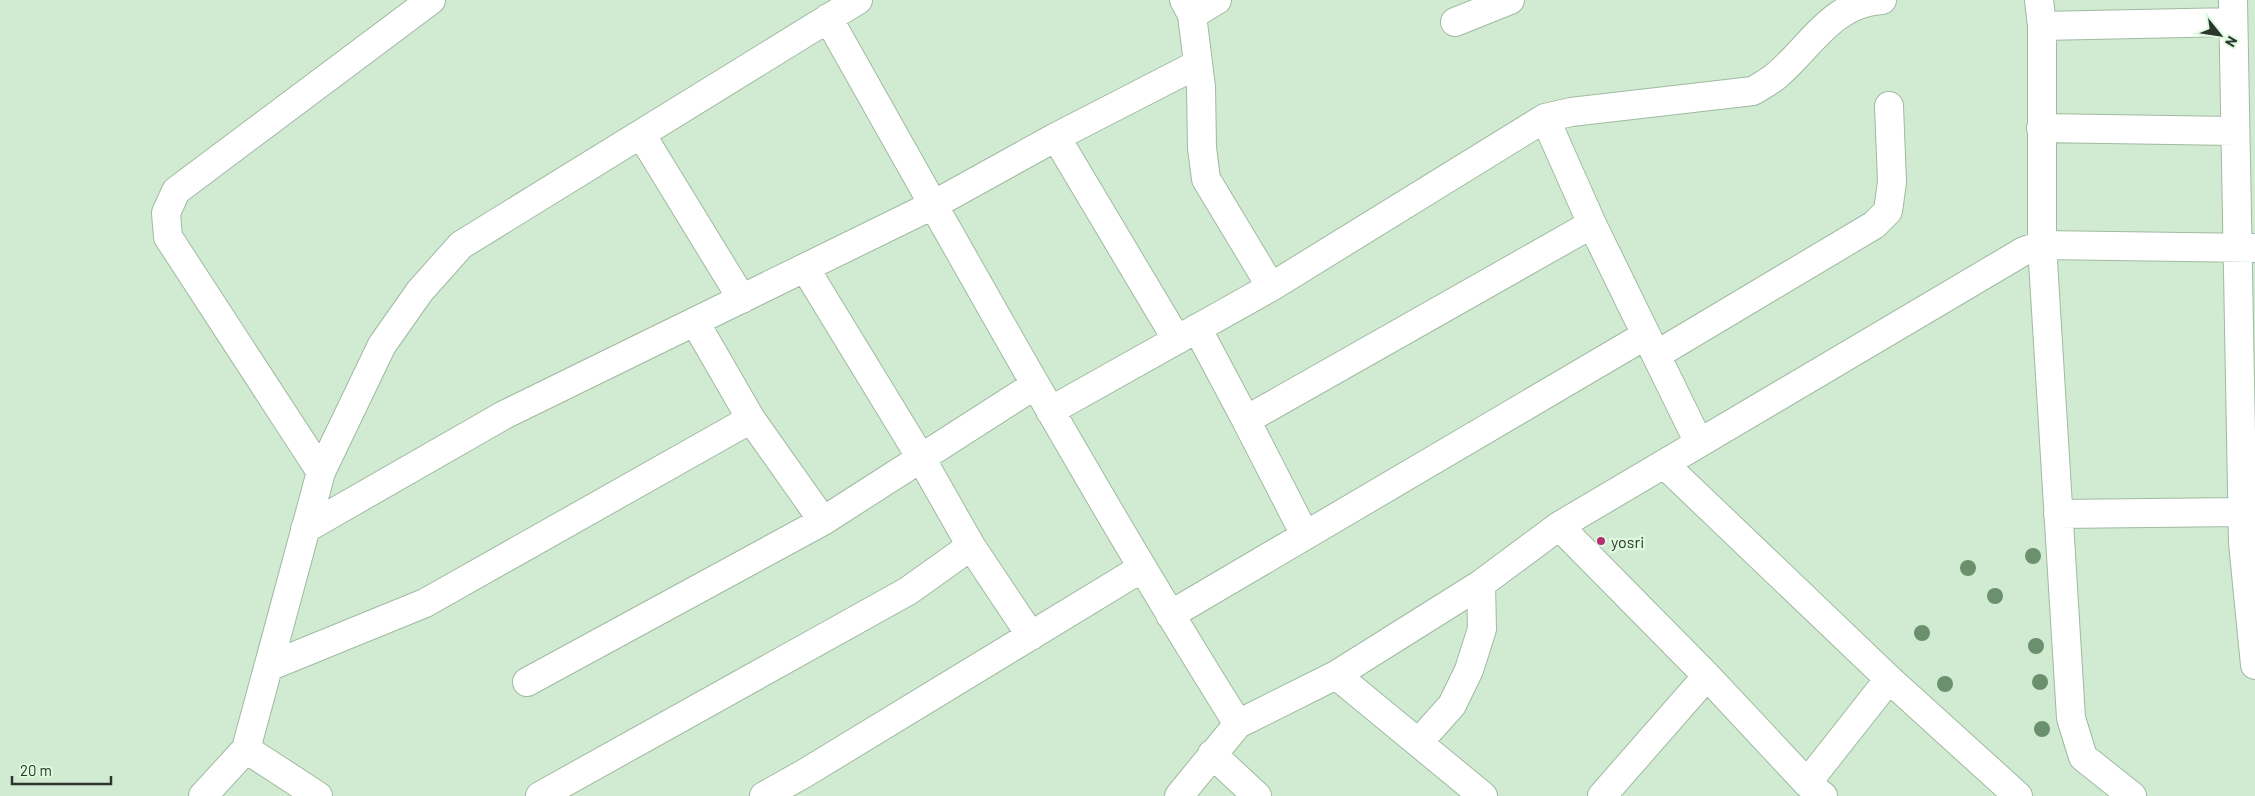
<svg xmlns="http://www.w3.org/2000/svg" width="2255" height="796" font-family="Barlow,sans-serif">
<style>
.lines{fill:none;stroke-linecap:round;stroke-linejoin:round}
.minor-casing{stroke:#a0baa1;stroke-width:30}
.minor{stroke:#fff;stroke-width:28}
.tree{fill:#6a906e}
.poi-dot{fill:#b52e70;stroke:#ddf9de;stroke-width:2}
.labels{text-anchor:middle;dominant-baseline:central;stroke-width:5;stroke-linejoin:round;paint-order:stroke}
.poi-label{font-size:16px;fill:#2c362c;stroke:#ddf9de;text-anchor:start}
</style>
<rect width="100%" height="100%" fill="#d0ebd1"/>
<g class="lines">
<defs>
<path id="minor" d="M1184,0L1192,15L1201,87L1202,148L1206,179L1271,287
M2039,0L2042,26V245L2071,718L2083,757L2132,796
M2233,0L2243,543L2255,665
M1192,15L1217,0
M828,18C962,255 1093,493 1238,724
M1455,22L1510,0
M2042,26L2233,22
M1545,118L1592,224L1699,443
M2041,128L2234,131
M641,134L742,299
M1056,137L1177,340
M805,268L921,458L971,546
M695,322L751,419
M1197,328L1246,420
M1656,355L1874,225L1888,211L1892,182L1889,106
M1050,411L1271,287L1545,118L1571,112L1753,91C1761,86 1769,82 1776,76C1810,48 1831,3 1882,0
M1664,464L1889,679L2018,796
M321,472L168,237L166,213L176,191L431,0
M2058,514L2242,512
M1559,526L1707,676L1807,783L1823,796
M305,529L504,415L933,205L1056,137L1198,64
M1305,535L1246,420L1592,224
M1170,615L1646,335
M268,667L425,603L751,419L823,521
M1336,675L1483,796
M527,682L823,521L1035,385
M1419,742L1452,705L1469,670L1482,629L1481,584
M246,749L318,796
M1212,754L1257,796
M1807,783L1889,679
M203,796L246,749L321,472L382,345L420,291L461,245L858,0
M540,796L908,591L971,546L1031,636
M764,796L805,773L1142,568
M1179,796L1238,724L1336,675L1481,584L1559,526L2024,251L2042,245L2255,248
M1602,796L1707,676"/>
</defs>
<use href="#minor" class="minor-casing"/>
<use href="#minor" class="minor"/>
</g>
<g class="tree">
<circle cx="2033" cy="556" r="8"/>
<circle cx="1968" cy="568" r="8"/>
<circle cx="1995" cy="596" r="8"/>
<circle cx="1922" cy="633" r="8"/>
<circle cx="2036" cy="646" r="8"/>
<circle cx="2040" cy="682" r="8"/>
<circle cx="1945" cy="684" r="8"/>
<circle cx="2042" cy="729" r="8"/>
</g>
<circle class="poi-dot" cx="1601" cy="541" r="5"/>
<g class="labels">
<g class="poi-label">
<text x="1611" y="541">yosri</text>
</g>
</g>
<g transform="translate(2220 35) rotate(120)" stroke="#ddf9de" stroke-width="4" paint-order="stroke">
<path d="M0-4L9 19L0 12L-9 19Z" fill="#2c362c"/>
<text y="-8" font-size="14" font-weight="bold" text-anchor="middle" fill="#2c362c">N</text>
</g>
<path d="M12 776v8h99v-8" fill="none" stroke="#2c362c" stroke-width="2.5"/>
<text x="20" y="776" font-size="15" fill="#2c362c" stroke="#ddf9de" stroke-width="4" paint-order="stroke">20 m</text>
</svg>
